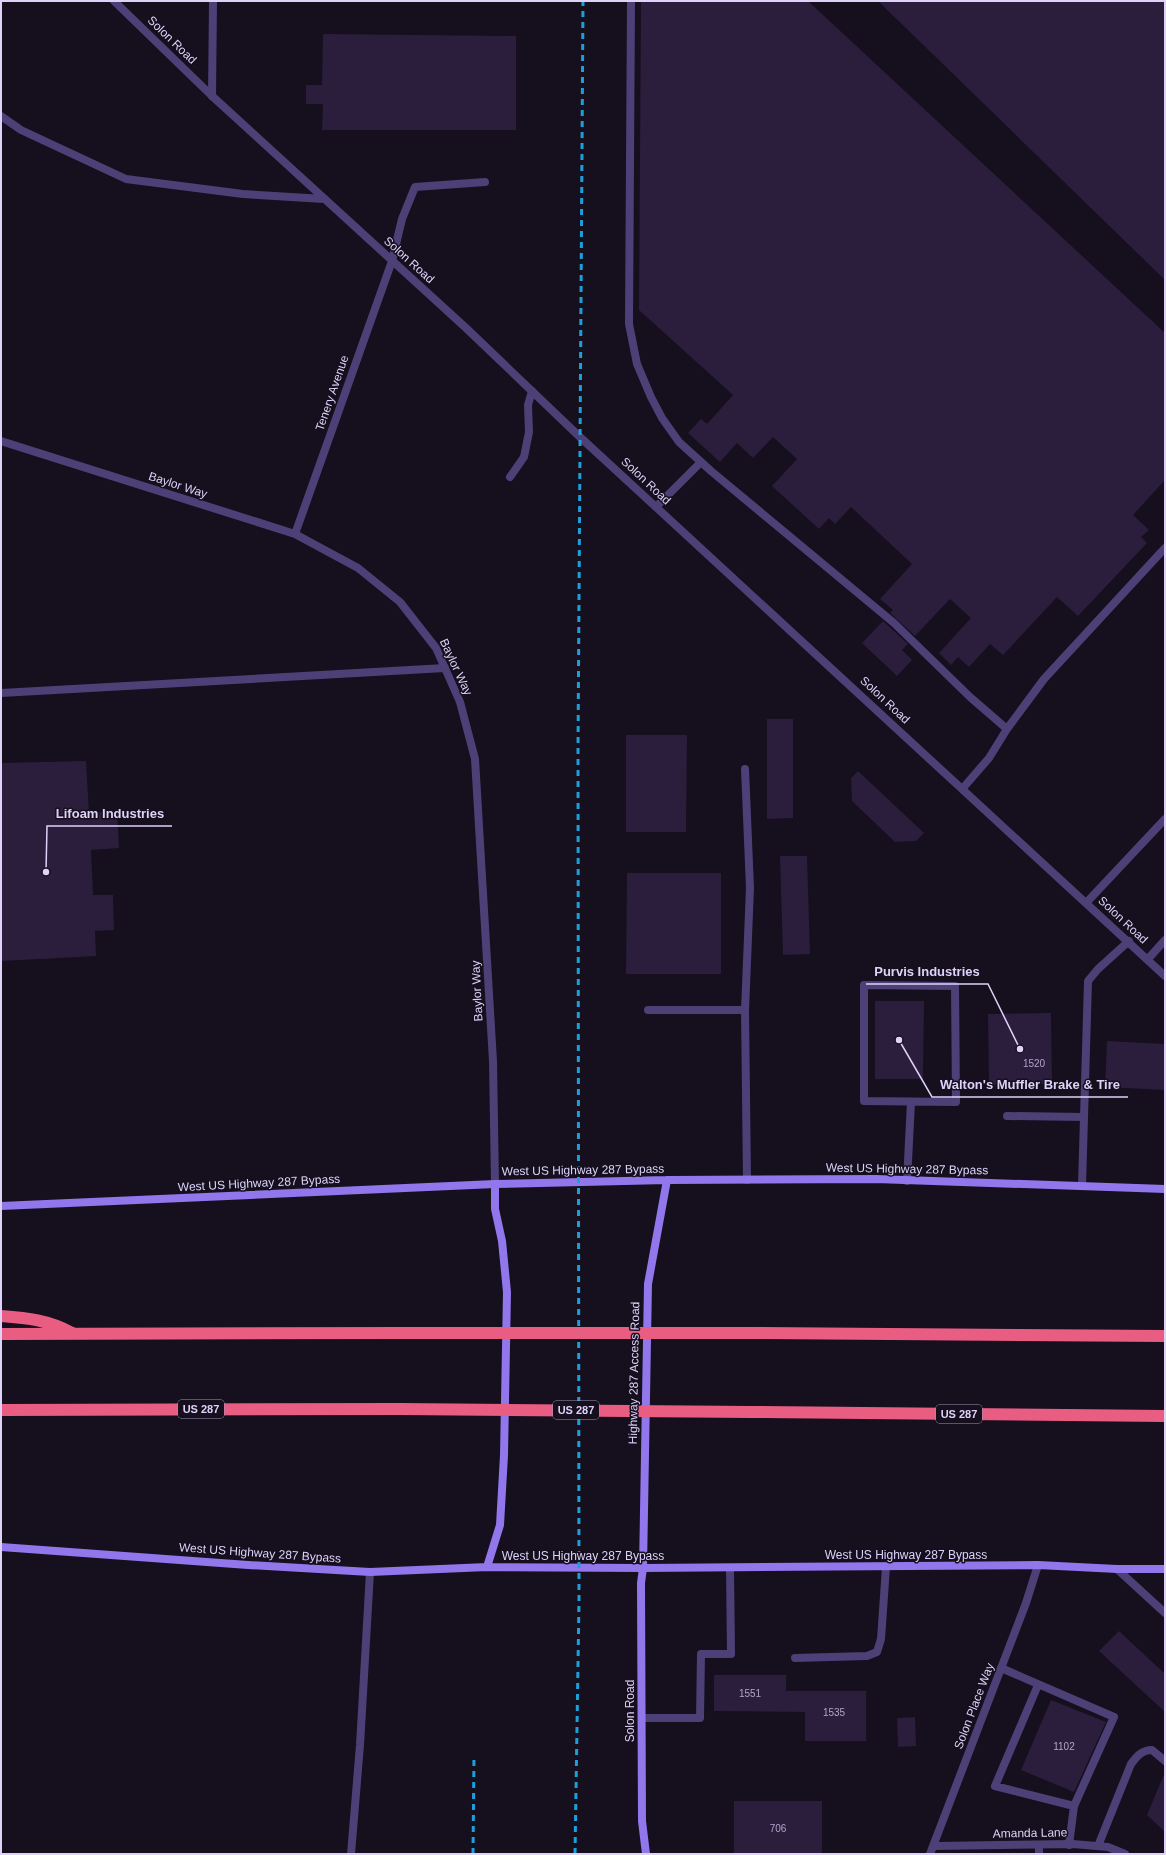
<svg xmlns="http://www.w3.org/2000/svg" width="1166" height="1855" font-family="Helvetica,sans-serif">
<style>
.building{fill:#2a1e3c}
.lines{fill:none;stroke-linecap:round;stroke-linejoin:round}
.service{stroke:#4d4077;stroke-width:8}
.minor{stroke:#4d4077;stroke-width:8}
.tertiary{stroke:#4d4077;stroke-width:8}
.secondary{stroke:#9176ec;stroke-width:8}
.motorway{stroke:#e95d83;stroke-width:12}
.rail{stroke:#1da0d9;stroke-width:3;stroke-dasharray:6 5;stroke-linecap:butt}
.motorway-bridge{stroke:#e95d83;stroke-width:12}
.labels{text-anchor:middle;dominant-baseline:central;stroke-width:3;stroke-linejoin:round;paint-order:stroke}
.number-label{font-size:10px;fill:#b1a5ca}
.shield{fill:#150f1e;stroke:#a298b7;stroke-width:1}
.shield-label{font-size:11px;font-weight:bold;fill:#ded2f9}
.street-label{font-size:12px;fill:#ded2f9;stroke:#150f1e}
.leader{fill:none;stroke:#ded2f9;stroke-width:1.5}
.callout-dot{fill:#ded2f9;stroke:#150f1e;stroke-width:1.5}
.callout-label{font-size:13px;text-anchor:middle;font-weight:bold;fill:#ded2f9;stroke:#150f1e;stroke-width:3;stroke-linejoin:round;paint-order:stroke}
</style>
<rect width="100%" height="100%" fill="#150f1e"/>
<path class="building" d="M641,1H808L1165,333V480L1133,515L1149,530L1141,537L1147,543L1078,616L1057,597L1003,655L990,644L969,667L958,657L951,665L939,653L971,618L950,599L915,636L890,613L893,610L880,599L912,564L851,507L835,524L829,518L819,529L772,486L797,459L773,437L753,458L737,443L720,462L688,433L701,419L707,424L733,395L639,310Z
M878,1H1165V280Z
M323,34L516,36V130H322L323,104H306V85H322Z
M883,621L908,644L902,650L912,660L897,676L862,643Z
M767,719H793V818L767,819Z
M626,735H687L686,832H626Z
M86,761L89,813L117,811L119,848L91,850L93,895H113L114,930L95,931L96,956L1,961V763Z
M858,771L924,833L916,841L895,842L852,801L851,778Z
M780,856H807L810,954L783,955Z
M627,873H721V974H626Z
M875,1001H924L923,1079H875Z
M1051,1013L1052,1084L989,1085L988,1014Z
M1107,1041L1165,1044V1090L1105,1087Z
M1119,1631L1165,1674V1712L1099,1651Z
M714,1675H786V1691H866V1741H805V1712L714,1711Z
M1051,1700L1106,1722L1074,1792L1021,1770Z
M915,1717L916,1746L898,1747L897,1718Z
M1165,1772V1832L1147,1815Z
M734,1801H822V1854H734Z"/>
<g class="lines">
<path class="service" d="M631,1L629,324L637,364L651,397L662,418L679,442L711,471L894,623L970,697L1007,729
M1,116L21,130L126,179L243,194L324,199
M392,261L402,219L415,187L485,182
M510,477L524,457L529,432L528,405L532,391
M656,507L701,462
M1,693L445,668
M963,788L989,758L1007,729L1044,679L1165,548
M1087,902L1165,819
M1148,959L1165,940
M864,985L955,986L956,1102L864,1101Z
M648,1010H745L747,1180
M745,1010L750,888L745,769
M1007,1116L1084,1117
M907,1181L911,1102
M1082,1186L1088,981L1098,969L1129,941
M795,1658L867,1656L877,1652L881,1639L886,1567
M1001,1668L1114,1717L1074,1806L995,1786L1038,1685
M642,1718H700L701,1654H731L730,1568
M1069,1845L1074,1806
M1098,1846L1131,1764C1137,1756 1142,1750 1152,1750L1165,1761
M351,1854L360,1745L370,1572
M1039,1854V1845"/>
<path class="minor" d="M212,96L213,1
M1,441L295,534L358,568L400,602L436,648L460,702L475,759L493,1061L495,1184
M295,534L392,261
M1117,1569L1165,1613
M934,1846L1073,1844L1108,1847L1125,1854
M930,1854L1026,1603L1038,1565"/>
<path class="tertiary" d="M114,1L212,96L466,328L581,438L1165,976"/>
<path class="secondary" d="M1,1206L495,1184L667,1180L876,1179L1165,1189
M1,1547L248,1565L370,1572L487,1567L643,1568L1038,1565L1117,1569H1165
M487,1567L500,1525L504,1455L507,1292L502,1241L495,1209V1184
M646,1854L642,1821L641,1583L643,1568L648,1284L667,1180"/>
<path class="motorway" d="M1,1316C27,1318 49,1320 72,1333
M756,1333L1165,1336
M1,1334L404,1333
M1,1410L400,1409
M752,1412L1165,1416"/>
<path class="rail" d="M473,1854L474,1755
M575,1854L579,1601L578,749L583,1"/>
<path class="motorway-bridge" d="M404,1333H756
M400,1409L752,1412"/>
</g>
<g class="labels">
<g class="number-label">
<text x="1034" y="1063">1520</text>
<text x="750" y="1693">1551</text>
<text x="834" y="1712">1535</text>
<text x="1064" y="1746">1102</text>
<text x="778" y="1828">706</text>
</g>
<g class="shield">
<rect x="178" y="1400" width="46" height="18" rx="3"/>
<rect x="553" y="1401" width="46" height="18" rx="3"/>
<rect x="936" y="1405" width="46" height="18" rx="3"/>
</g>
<g class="shield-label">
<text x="201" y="1409">US 287</text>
<text x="576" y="1410">US 287</text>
<text x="959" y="1414">US 287</text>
</g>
<g class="street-label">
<text transform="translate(172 40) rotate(44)">Solon Road</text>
<text transform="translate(409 260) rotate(42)">Solon Road</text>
<text transform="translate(332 393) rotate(-71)">Tenery Avenue</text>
<text transform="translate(646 481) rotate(43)">Solon Road</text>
<text transform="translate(178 485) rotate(18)">Baylor Way</text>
<text transform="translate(456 667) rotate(65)">Baylor Way</text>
<text transform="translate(885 700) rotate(43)">Solon Road</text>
<text transform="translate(1123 920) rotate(43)">Solon Road</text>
<text transform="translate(477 991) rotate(-93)">Baylor Way</text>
<text transform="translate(907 1169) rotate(1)">West US Highway 287 Bypass</text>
<text transform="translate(583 1170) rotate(-1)">West US Highway 287 Bypass</text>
<text transform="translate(259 1183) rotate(-3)">West US Highway 287 Bypass</text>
<text transform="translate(634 1373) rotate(-89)">Highway 287 Access Road</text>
<text transform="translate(260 1553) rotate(4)">West US Highway 287 Bypass</text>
<text x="906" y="1555">West US Highway 287 Bypass</text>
<text x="583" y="1556">West US Highway 287 Bypass</text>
<text transform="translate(974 1706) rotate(-69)">Solon Place Way</text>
<text transform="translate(630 1711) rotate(-90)">Solon Road</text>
<text transform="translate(1030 1833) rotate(-1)">Amanda Lane</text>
</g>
</g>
<path class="leader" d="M46 872L47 826H172M1020 1049L988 984H866M899 1040L932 1097H1128"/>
<g class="callout-dot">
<circle cx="46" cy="872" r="4"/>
<circle cx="1020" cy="1049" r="4"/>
<circle cx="899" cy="1040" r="4"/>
</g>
<g class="callout-label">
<text x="110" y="818">Lifoam Industries</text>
<text x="927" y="976">Purvis Industries</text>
<text x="1030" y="1089">Walton's Muffler Brake &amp; Tire</text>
</g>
<rect width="1166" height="1855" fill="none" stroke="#ded2f9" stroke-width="4"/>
</svg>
